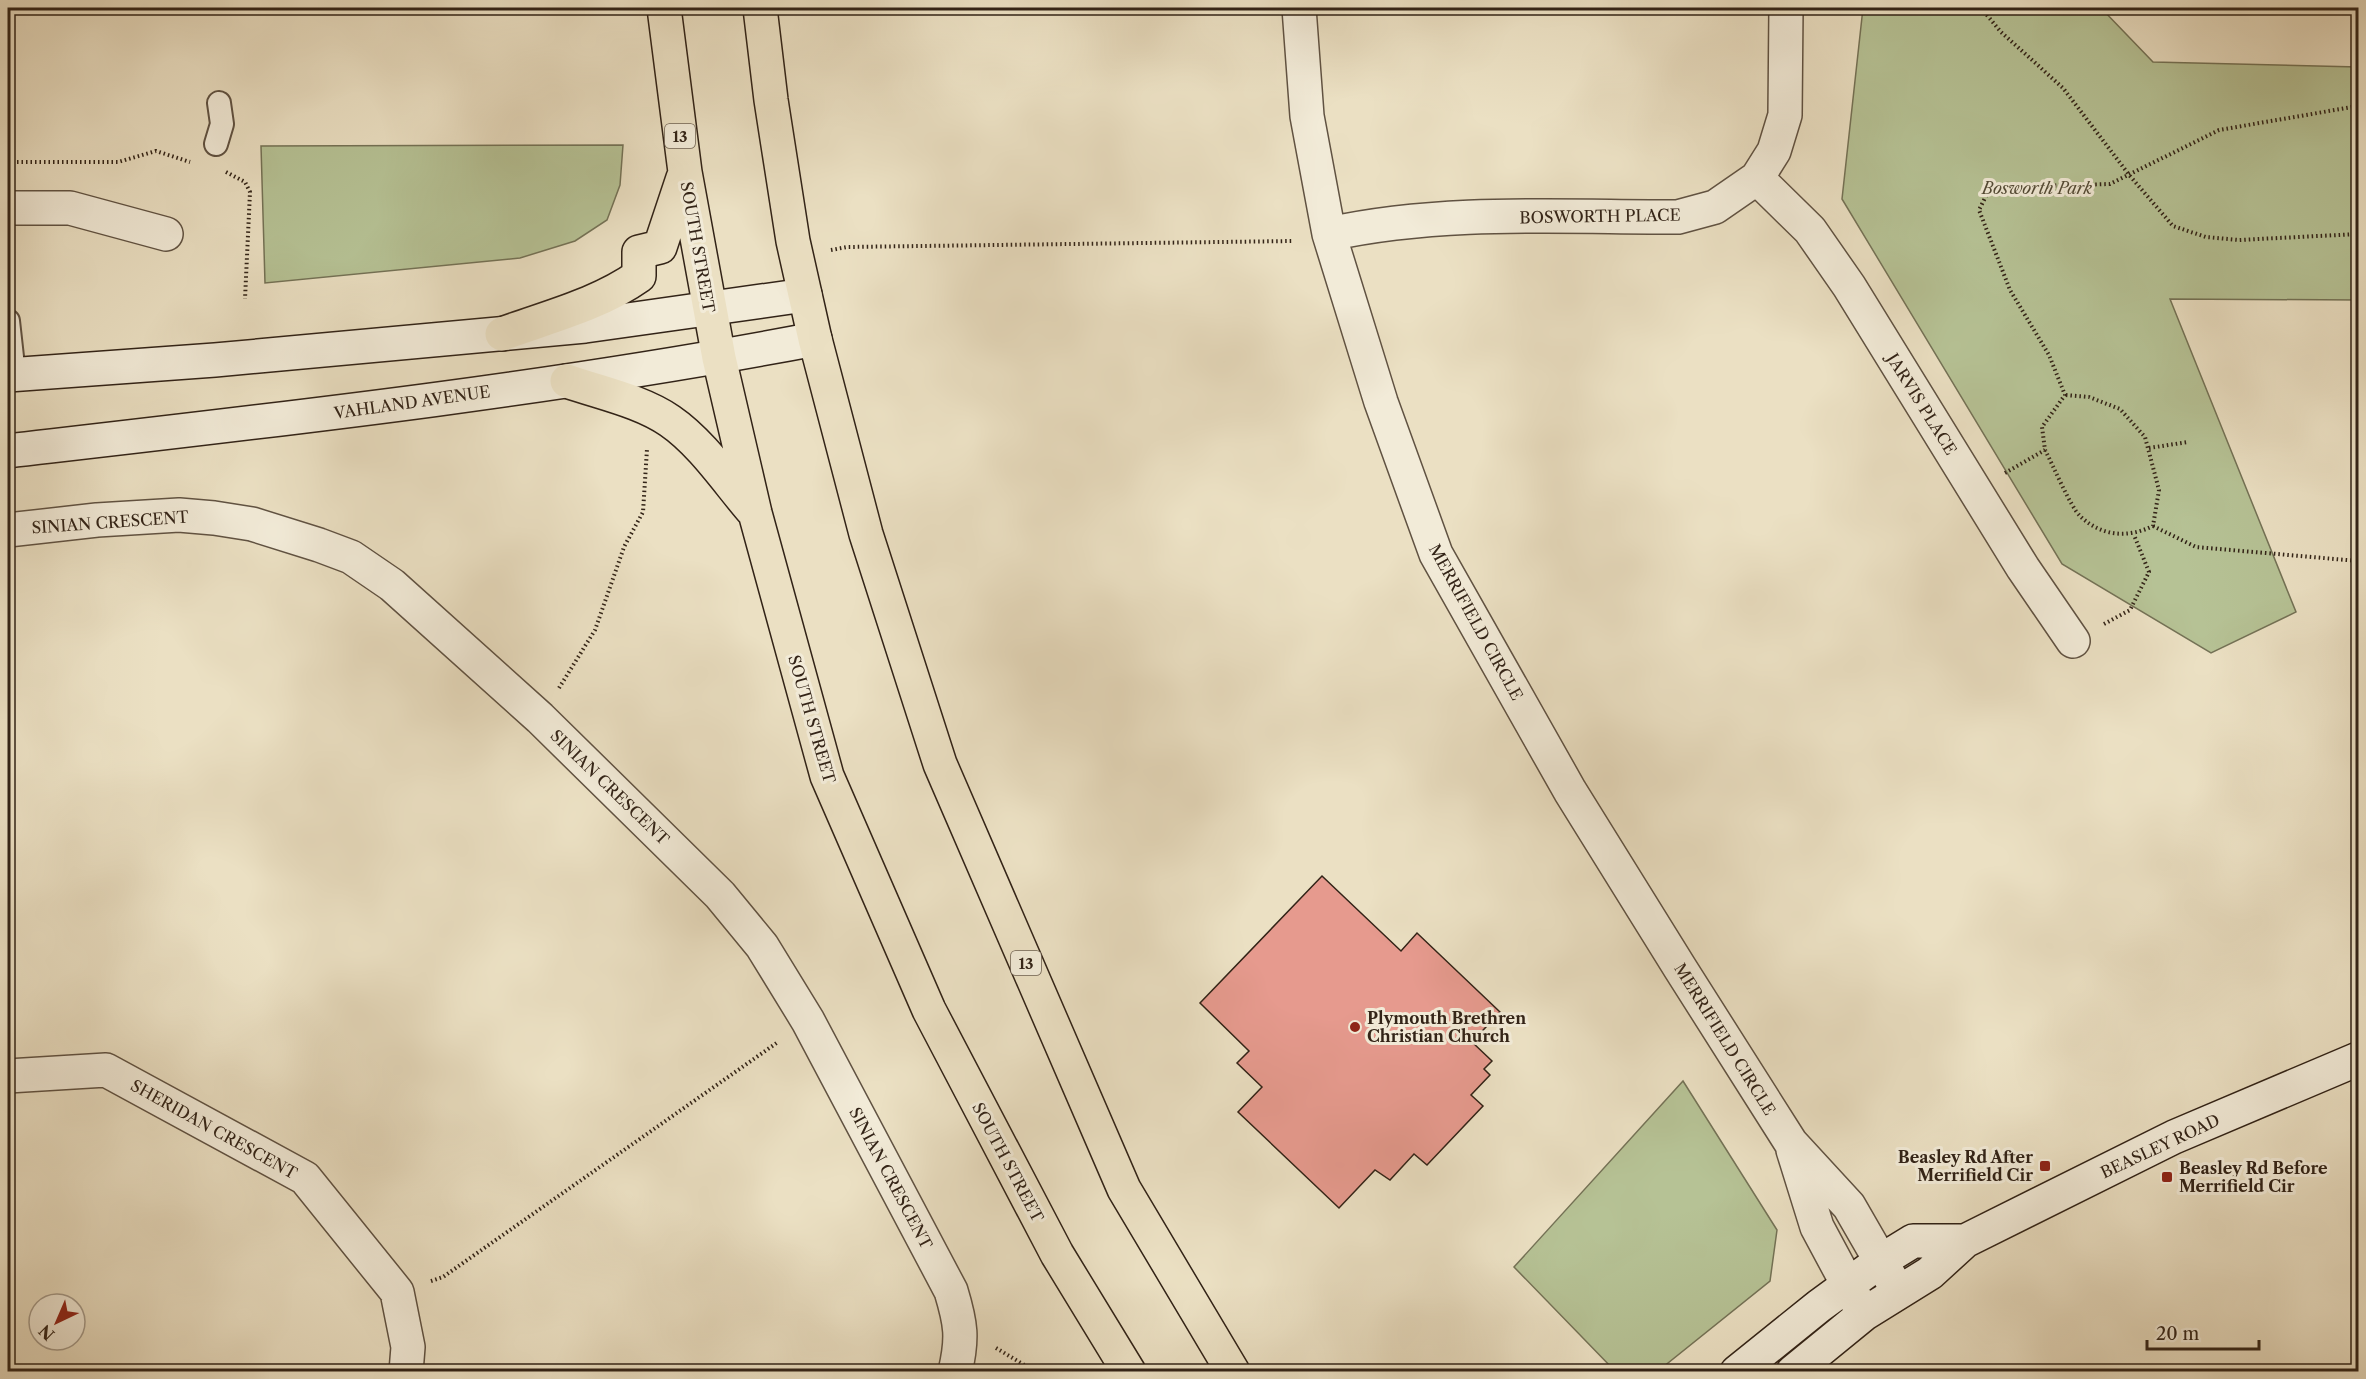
<svg xmlns="http://www.w3.org/2000/svg" width="2366" height="1379" font-family="'Libre Caslon Text',serif">
<style>
.green{fill:#b6c295;stroke:#747256;stroke-width:1.5}
.building{fill:#e69a8e;stroke:#322317;stroke-width:1.5}
.lines{fill:none;stroke-linecap:round;stroke-linejoin:round}
.lane-casing{stroke:#605242;stroke-width:26}
.street-casing{stroke:#605242;stroke-width:36}
.secondary-casing{stroke:#322317;stroke-width:36}
.highway-casing{stroke:#322317;stroke-width:36}
.path{stroke:#322317;stroke-width:4;stroke-dasharray:1.5 3;stroke-linecap:butt}
.lane{stroke:#f2ebd8;stroke-width:22}
.street{stroke:#f2ebd8;stroke-width:33}
.secondary{stroke:#f2ebd8;stroke-width:33}
.highway{stroke:#ebe0c3;stroke-width:33}
.poi-dot{fill:#8f2418;stroke:#f2ebd8;stroke-width:2}
.labels{text-anchor:middle;dominant-baseline:central;stroke-width:6;stroke-linejoin:round;paint-order:stroke}
.shield{fill:#f2ebd8;stroke:#6c5f51;stroke-width:1.5}
.shield-label{font-size:15px;font-weight:bold;fill:#322317}
.park-label{font-size:16px;font-style:italic;fill:#534b36;stroke:#f2ebd8}
.street-label{font-size:16px;fill:#322317;stroke:#f2ebd8}
.poi-label{font-size:16px;font-weight:bold;fill:#322317;stroke:#f2ebd8;text-anchor:start}
</style>
<rect width="100%" height="100%" fill="#ebe0c3"/>
<filter id="stains"><feTurbulence type="fractalNoise" baseFrequency=".00333" numOctaves="4"/><feColorMatrix values="0 0 0 0 .2 0 0 0 0 .09 0 0 0 0 .02 0 0 0 .5 -.17"/></filter>
<radialGradient id="worn" r=".72"><stop offset=".6" stop-color="#630" stop-opacity="0"/><stop offset="1" stop-color="#630" stop-opacity=".3"/></radialGradient>
<path class="green" d="M1863,8H2101L2153,62L2358,67V300L2170,299L2296,612L2211,653L2062,564L1842,199Z
M623,145L620,185L607,220L575,241L520,258L265,283L261,146Z
M1683,1081L1777,1230L1770,1281L1658,1371H1615L1514,1267Z"/>
<path class="building" d="M1322,876L1401,951L1417,933L1500,1012L1472,1042L1492,1061L1484,1069L1490,1075L1471,1095L1483,1106L1427,1165L1414,1154L1390,1180L1375,1170L1339,1208L1238,1112L1262,1087L1237,1063L1249,1051L1200,1003Z"/>
<g class="lines">
<defs>
<path id="lane" d="M216,144L222,124L219,103
M8,321L14,375"/>
<path id="street" d="M1299,8L1307,116L1329,234L1381,402L1436,554L1570,791L1680,968L1791,1143L1849,1206L1898,1291
M1757,178L1810,230L1849,286L2023,568L2073,641
M8,208H70L166,234
M1329,234C1443,209 1562,217 1678,217L1715,207L1757,178L1774,151L1785,115L1786,8
M8,530L97,520L179,515L214,518L252,524L319,545L351,557L392,585L540,718L720,895L762,946L808,1021L951,1291C961,1324 963,1338 955,1372
M8,1076L106,1070L305,1178L397,1292L408,1347L406,1372
M1793,1150L1817,1227L1861,1309"/>
<path id="secondary" d="M8,375L215,360L585,326L805,295
M8,451C277,420 548,390 815,339
M1737,1372L1819,1306L1882,1260L1913,1241H1965
M1793,1372L1864,1314L1930,1273L1965,1241L2174,1137L2358,1059"/>
<path id="highway" d="M664,8L685,172L719,358L755,513L827,776L929,1010L1057,1254L1129,1372
M760,8L771,100L793,241L815,339L866,534L940,764L1124,1189L1233,1372
M502,334C548,317 598,305 639,276V252L660,247L683,178
M567,381C601,393 641,401 670,421C702,443 727,481 752,510"/>
</defs>
<use href="#lane" class="lane-casing"/>
<use href="#street" class="street-casing"/>
<use href="#secondary" class="secondary-casing"/>
<use href="#highway" class="highway-casing"/>
<path class="path" d="M1981,8L2001,32L2063,88L2130,176L2173,226L2206,237L2239,240L2358,234
M8,162H118L156,151L190,162
M226,172L245,182L250,192L245,299
M831,250L847,247L1294,241
M2149,448L2188,442
M2045,450C2053,465 2070,506 2080,516C2102,537 2128,538 2153,526L2159,490L2145,437L2120,409L2089,397L2065,395
M2005,473L2045,450L2042,427L2065,395L2049,355L2010,290L1979,210L1987,194L2004,187L2110,184L2219,130L2358,106
M2153,526L2196,547L2358,561
M2104,624L2130,610L2149,572L2134,535
M559,688L595,630L624,547L643,512L647,449
M431,1281L443,1277L778,1042
M996,1348L1036,1372"/>
<use href="#lane" class="lane"/>
<use href="#street" class="street"/>
<use href="#secondary" class="secondary"/>
<use href="#highway" class="highway"/>
</g>
<g class="poi-dot">
<circle cx="1355" cy="1027" r="6"/>
<rect x="2039" y="1160" width="12" height="12" rx="3"/>
<rect x="2161" y="1171" width="12" height="12" rx="3"/>
</g>
<g class="labels">
<g class="shield">
<rect x="665" y="124" width="30" height="24" rx="4.5"/>
<rect x="1011" y="951" width="30" height="24" rx="4.5"/>
</g>
<g class="shield-label">
<text x="680" y="136">13</text>
<text x="1026" y="963">13</text>
</g>
<g class="park-label">
<text x="2037" y="188">Bosworth Park</text>
</g>
<g class="street-label">
<text transform="translate(1600 216) rotate(-1)">BOSWORTH PLACE</text>
<text transform="translate(698 247) rotate(80)">SOUTH STREET</text>
<text transform="translate(412 402) rotate(-8)">VAHLAND AVENUE</text>
<text transform="translate(1922 404) rotate(58)">JARVIS PLACE</text>
<text transform="translate(110 522) rotate(-4)">SINIAN CRESCENT</text>
<text transform="translate(1476 622) rotate(61)">MERRIFIELD CIRCLE</text>
<text transform="translate(812 719) rotate(74)">SOUTH STREET</text>
<text transform="translate(610 787) rotate(44)">SINIAN CRESCENT</text>
<text transform="translate(1725 1039) rotate(58)">MERRIFIELD CIRCLE</text>
<text transform="translate(214 1129) rotate(29)">SHERIDAN CRESCENT</text>
<text transform="translate(2160 1146) rotate(-25)">BEASLEY ROAD</text>
<text transform="translate(1008 1162) rotate(62)">SOUTH STREET</text>
<text transform="translate(891 1178) rotate(62)">SINIAN CRESCENT</text>
</g>
<g class="poi-label">
<text x="1367" y="1018">Plymouth Brethren<tspan x="1367" dy="18">Christian Church</tspan></text>
<text x="2033" y="1157" text-anchor="end">Beasley Rd After<tspan x="2033" dy="18">Merrifield Cir</tspan></text>
<text x="2179" y="1168">Beasley Rd Before<tspan x="2179" dy="18">Merrifield Cir</tspan></text>
</g>
</g>
<rect width="2366" height="1379" fill="none" stroke="#ebe0c3" stroke-width="30"/>
<rect x="9" y="9" width="2348" height="1361" fill="none" stroke="#322317" stroke-width="3"/>
<rect x="15" y="15" width="2336" height="1349" fill="none" stroke="#322317" stroke-width="1.5"/>
<g transform="translate(57 1322) rotate(224)"><circle r="28" fill="#f2ebd8" stroke="#a59b8b" stroke-width="1.5"/>
<path d="M0-4.5L10 22L0 15L-10 22Z" fill="#8f2418"/>
<text y="-9" font-size="16" font-weight="bold" text-anchor="middle" fill="#322317">N</text>
</g>
<path d="M2147 1340v9h112v-9" fill="none" stroke="#322317" stroke-width="3"/>
<text x="2156" y="1340" font-size="18" fill="#322317" stroke="#f2ebd8" stroke-width="4.5" paint-order="stroke">20 m</text>
<rect width="100%" height="100%" filter="url(#stains)"/>
<rect width="100%" height="100%" fill="url(#worn)"/>
</svg>
